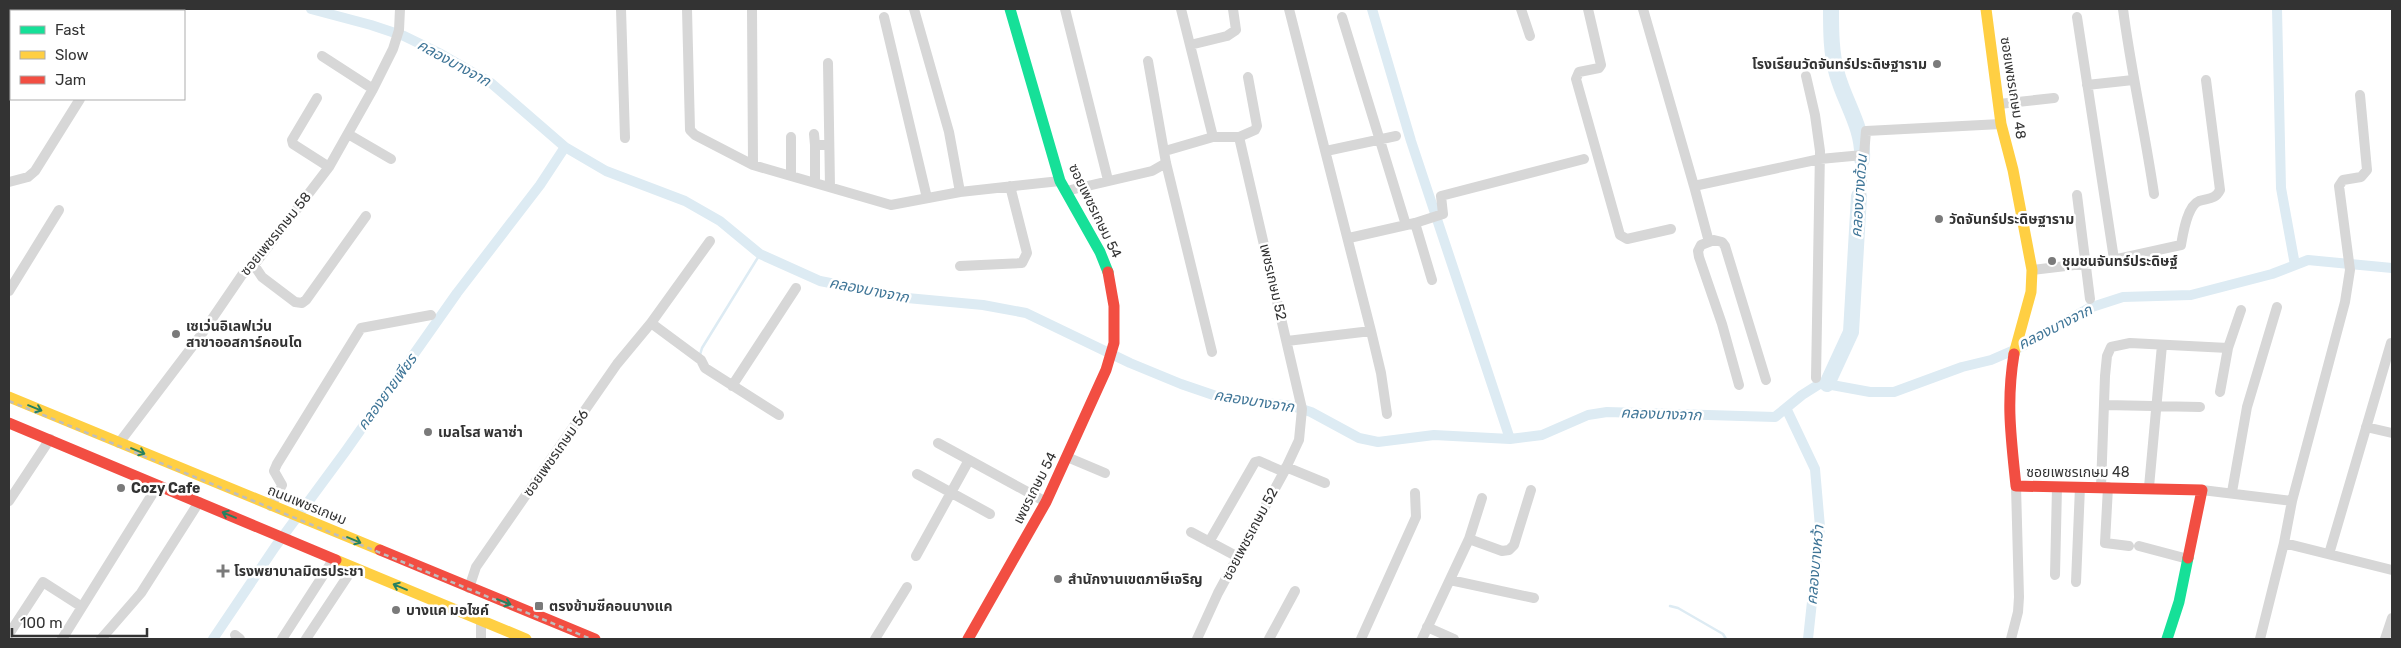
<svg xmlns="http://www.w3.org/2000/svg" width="2401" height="648" font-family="Rubik,'Noto Sans Thai',sans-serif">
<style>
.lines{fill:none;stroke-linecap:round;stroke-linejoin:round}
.stream{stroke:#ddebf3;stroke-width:2.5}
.canal{stroke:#ddebf3;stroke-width:10}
.river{stroke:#ddebf3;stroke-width:16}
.street{stroke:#d7d7d7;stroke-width:10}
.fast{stroke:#16e098;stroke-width:11}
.slow{stroke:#ffcf43;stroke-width:11}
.jam{stroke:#f24e42;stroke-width:11}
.rail{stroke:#bebebe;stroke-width:2.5;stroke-dasharray:5 4;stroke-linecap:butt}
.oneway{stroke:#268160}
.poi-dot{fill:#7a7a7a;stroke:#fff;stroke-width:2}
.labels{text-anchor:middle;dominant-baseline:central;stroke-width:5;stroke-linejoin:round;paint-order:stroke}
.poi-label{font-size:14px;font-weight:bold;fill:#333;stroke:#fff;text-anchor:start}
.street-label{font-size:14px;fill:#333;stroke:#fff}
.water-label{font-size:15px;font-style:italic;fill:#3f7597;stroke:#fff}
</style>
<rect width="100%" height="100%" fill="#fff"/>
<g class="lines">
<path class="stream" d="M700,355L702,348L760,254
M1670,606L1678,608L1723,634L1726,639"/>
<path class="canal" d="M311,9L371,25L404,36L441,54L491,83L565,147L606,171L685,201L720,221L760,254L820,281L907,298L983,305L1026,313L1130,363L1181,384L1222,398L1292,406L1311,412L1359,438L1378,442L1434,435L1510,439L1542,435L1588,415L1607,412L1775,417L1802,395L1821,383L1870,392H1894L1962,367L1991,360L2021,347L2089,308L2123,297L2191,295L2272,274L2308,260L2392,268
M1372,9L1411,141L1510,439
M2277,9L2281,188L2295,265
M1786,408L1815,469L1820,527L1808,639
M213,639L275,547L345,452L457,293L540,185L565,147"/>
<path class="river" d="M1831,9C1831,31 1831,53 1837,74C1845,103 1864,129 1862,159
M1827,384L1851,332L1859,196"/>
<path class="street" d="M621,9L625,138
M687,9L690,130L695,135L753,165L891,205L960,192L1060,181
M752,9L753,165
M914,9L949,132L960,192
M1065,9L1108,180
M1181,9L1213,137
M1289,9L1371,331L1381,373L1387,414
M1521,9L1530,36
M1588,9L1601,65L1599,68L1579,72L1576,79L1620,235L1627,239L1671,229
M1643,9L1694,186L1820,159L1863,155
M2123,9C2131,71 2145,132 2154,194
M884,17L927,198
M1342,17L1406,225
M2077,17L2114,259
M1190,45L1227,36L1236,30L1233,9
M322,56L373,89
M1148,61L1166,163L1212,352
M828,63L830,187
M1806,76L1815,115L1820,151L1816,378
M2087,85L2133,80
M317,98L292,140L293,144L329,167
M1999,104L2054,98
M348,134L391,159
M814,134L815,145
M791,137V176
M1165,151L1213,137H1239L1255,130L1257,126L1248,77
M1326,151L1396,136
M9,182L28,177L35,171L80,99
M815,183V145H829
M1694,186L1709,242
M1066,191L1152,171L1166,163
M2077,195L2090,299
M1859,214L1866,131L2001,124
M1415,223L1432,280
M1349,238L1415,223L1443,214L1441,196L1584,159
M254,265L262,277L295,302L302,303L306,300L366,216
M960,266L1022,263L1027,253L1010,186
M2032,270L2108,261L2181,245C2183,234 2187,206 2199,201C2208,198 2215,200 2220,190L2206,80
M9,291L59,210
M651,323L701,360L705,368L779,415
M1287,341L1371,331
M1739,385L1722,324L1699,257L1698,251L1701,245L1714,240L1722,242L1725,246L1766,380
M732,386L796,288
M2220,392L2228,348L2241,310
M2105,405L2200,407
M2366,427L2392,433
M119,443L201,335L242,275L254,265L329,167L373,89L393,49L399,30L400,9
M938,443L1046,502
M1067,457L1105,473
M1286,467L1325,483
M917,474L990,514
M2101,487L2105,376L2107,356L2111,347L2130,343L2228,348
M2108,487L2105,543L2129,546
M2149,487L2162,345
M2202,490L2292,501
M2232,492L2247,407L2277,307
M9,501L50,439
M271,506L282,485L274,471L277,464L361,328L431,315
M1191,532L1238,557
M1469,539L1502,551L1509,550L1514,545L1531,490
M1209,542L1255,462L1259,461L1284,472
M2284,543L2392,570
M2139,546L2188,559
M2329,554L2391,343
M916,556L969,460
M2055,575L2057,487
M1450,580L1534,598
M2076,582L2080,487
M469,588L476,567L617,364L651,323L710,241
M1427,627L1454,639
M9,634L43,582L82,607
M235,635L240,639
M62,639L158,485
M101,639L141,593L199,502
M282,639L333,560
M306,639L353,568
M481,639V621
M875,639L907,587
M1197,639L1218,593L1284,472L1299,440L1302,409L1239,137
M1269,639L1295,591
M1361,639L1416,517L1415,493
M1422,639L1469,539L1482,498
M2011,639L2018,612L2019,597L2016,486
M2260,639L2284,543L2292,501L2345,302L2350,270L2339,186L2343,180L2361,177L2367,170L2360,95
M2385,639L2392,618"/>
<path class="fast" d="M1010,9L1060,181L1100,252L1108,272
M2167,639L2179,602L2188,558"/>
<path class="slow" d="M1986,9L2001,124L2013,170L2032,270L2031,292L2014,354
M9,397L380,550
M336,560L526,639"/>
<path class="jam" d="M2014,354C2006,403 2011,437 2016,486L2202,490L2188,558
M9,423L336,560
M380,550L595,639
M968,639L1046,502L1106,370L1114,343V306L1108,272"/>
<path class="rail" d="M9,401L591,639"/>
</g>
<defs><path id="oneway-shaft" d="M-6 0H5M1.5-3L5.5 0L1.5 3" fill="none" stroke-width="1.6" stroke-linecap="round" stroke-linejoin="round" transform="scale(1.25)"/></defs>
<g class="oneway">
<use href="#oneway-shaft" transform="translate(35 408) rotate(22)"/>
<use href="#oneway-shaft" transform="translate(138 451) rotate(23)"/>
<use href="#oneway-shaft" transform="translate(229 515) rotate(-157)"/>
<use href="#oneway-shaft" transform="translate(354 540) rotate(23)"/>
<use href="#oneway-shaft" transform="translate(400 587) rotate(-157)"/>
<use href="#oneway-shaft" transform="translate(504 602) rotate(22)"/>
</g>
<g class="poi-dot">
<circle cx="1937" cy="64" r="5"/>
<circle cx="1939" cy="219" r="5"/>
<circle cx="2052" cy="261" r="5"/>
<circle cx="176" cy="334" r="5"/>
<circle cx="428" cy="432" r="5"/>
<circle cx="121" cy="488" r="5"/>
<path d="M220.5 563.5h5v5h5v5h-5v5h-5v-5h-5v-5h5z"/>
<circle cx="1058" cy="579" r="5"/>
<rect x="534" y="601" width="10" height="10" rx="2.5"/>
<circle cx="396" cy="610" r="5"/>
</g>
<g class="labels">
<g class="poi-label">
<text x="1927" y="64" text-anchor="end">โรงเรียนวัดจันทร์ประดิษฐาราม</text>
<text x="1949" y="219">วัดจันทร์ประดิษฐาราม</text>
<text x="2062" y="261">ชุมชนจันทร์ประดิษฐ์</text>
<text x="186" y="326">เซเว่นอิเลฟเว่น<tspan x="186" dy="16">สาขาออสการ์คอนโด</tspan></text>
<text x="438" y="432">เมลโรส พลาซ่า</text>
<text x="131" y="488">Cozy Cafe</text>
<text x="234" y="571">โรงพยาบาลมิตรประชา</text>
<text x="1068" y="579">สำนักงานเขตภาษีเจริญ</text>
<text x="549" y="606">ตรงข้ามซีคอนบางแค</text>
<text x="406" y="610">บางแค มอไซค์</text>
</g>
<g class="street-label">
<text transform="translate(2013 88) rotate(81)">ซอยเพชรเกษม 48</text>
<text transform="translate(1095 211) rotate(64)">ซอยเพชรเกษม 54</text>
<text transform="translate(276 234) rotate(-51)">ซอยเพชรเกษม 58</text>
<text transform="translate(1273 282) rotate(77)">เพชรเกษม 52</text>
<text transform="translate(556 453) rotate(-55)">ซอยเพชรเกษม 56</text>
<text x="2078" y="472">ซอยเพชรเกษม 48</text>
<text transform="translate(1035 488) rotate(-63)">เพชรเกษม 54</text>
<text transform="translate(307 505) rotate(22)">ถนนเพชรเกษม</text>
<text transform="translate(1250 534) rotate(-62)">ซอยเพชรเกษม 52</text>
</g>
<g class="water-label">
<text transform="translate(454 63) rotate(29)">คลองบางจาก</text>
<text transform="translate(1859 196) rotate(-86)">คลองบางด้วน</text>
<text transform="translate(869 290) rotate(11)">คลองบางจาก</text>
<text transform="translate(2055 327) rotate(-27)">คลองบางจาก</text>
<text transform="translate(387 392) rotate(-54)">คลองยายเพียร</text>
<text transform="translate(1254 401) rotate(9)">คลองบางจาก</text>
<text transform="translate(1661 414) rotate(2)">คลองบางจาก</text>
<text transform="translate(1815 565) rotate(-85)">คลองบางหว้า</text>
</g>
</g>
<rect width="2401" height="648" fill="none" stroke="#333333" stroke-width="20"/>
<rect x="10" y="10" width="175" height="90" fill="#ffffff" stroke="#adadad"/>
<rect x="20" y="26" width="25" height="8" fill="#16e098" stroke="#adadad"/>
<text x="55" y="35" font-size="15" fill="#333333">Fast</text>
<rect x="20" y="51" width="25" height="8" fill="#ffcf43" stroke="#adadad"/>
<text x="55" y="60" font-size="15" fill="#333333">Slow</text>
<rect x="20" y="76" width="25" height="8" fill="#f24e42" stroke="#adadad"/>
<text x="55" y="85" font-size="15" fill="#333333">Jam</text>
<path d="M12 628v8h135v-8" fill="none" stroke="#333333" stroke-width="2.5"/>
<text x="20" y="628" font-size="15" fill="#333333" stroke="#ffffff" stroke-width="4" paint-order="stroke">100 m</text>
</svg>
